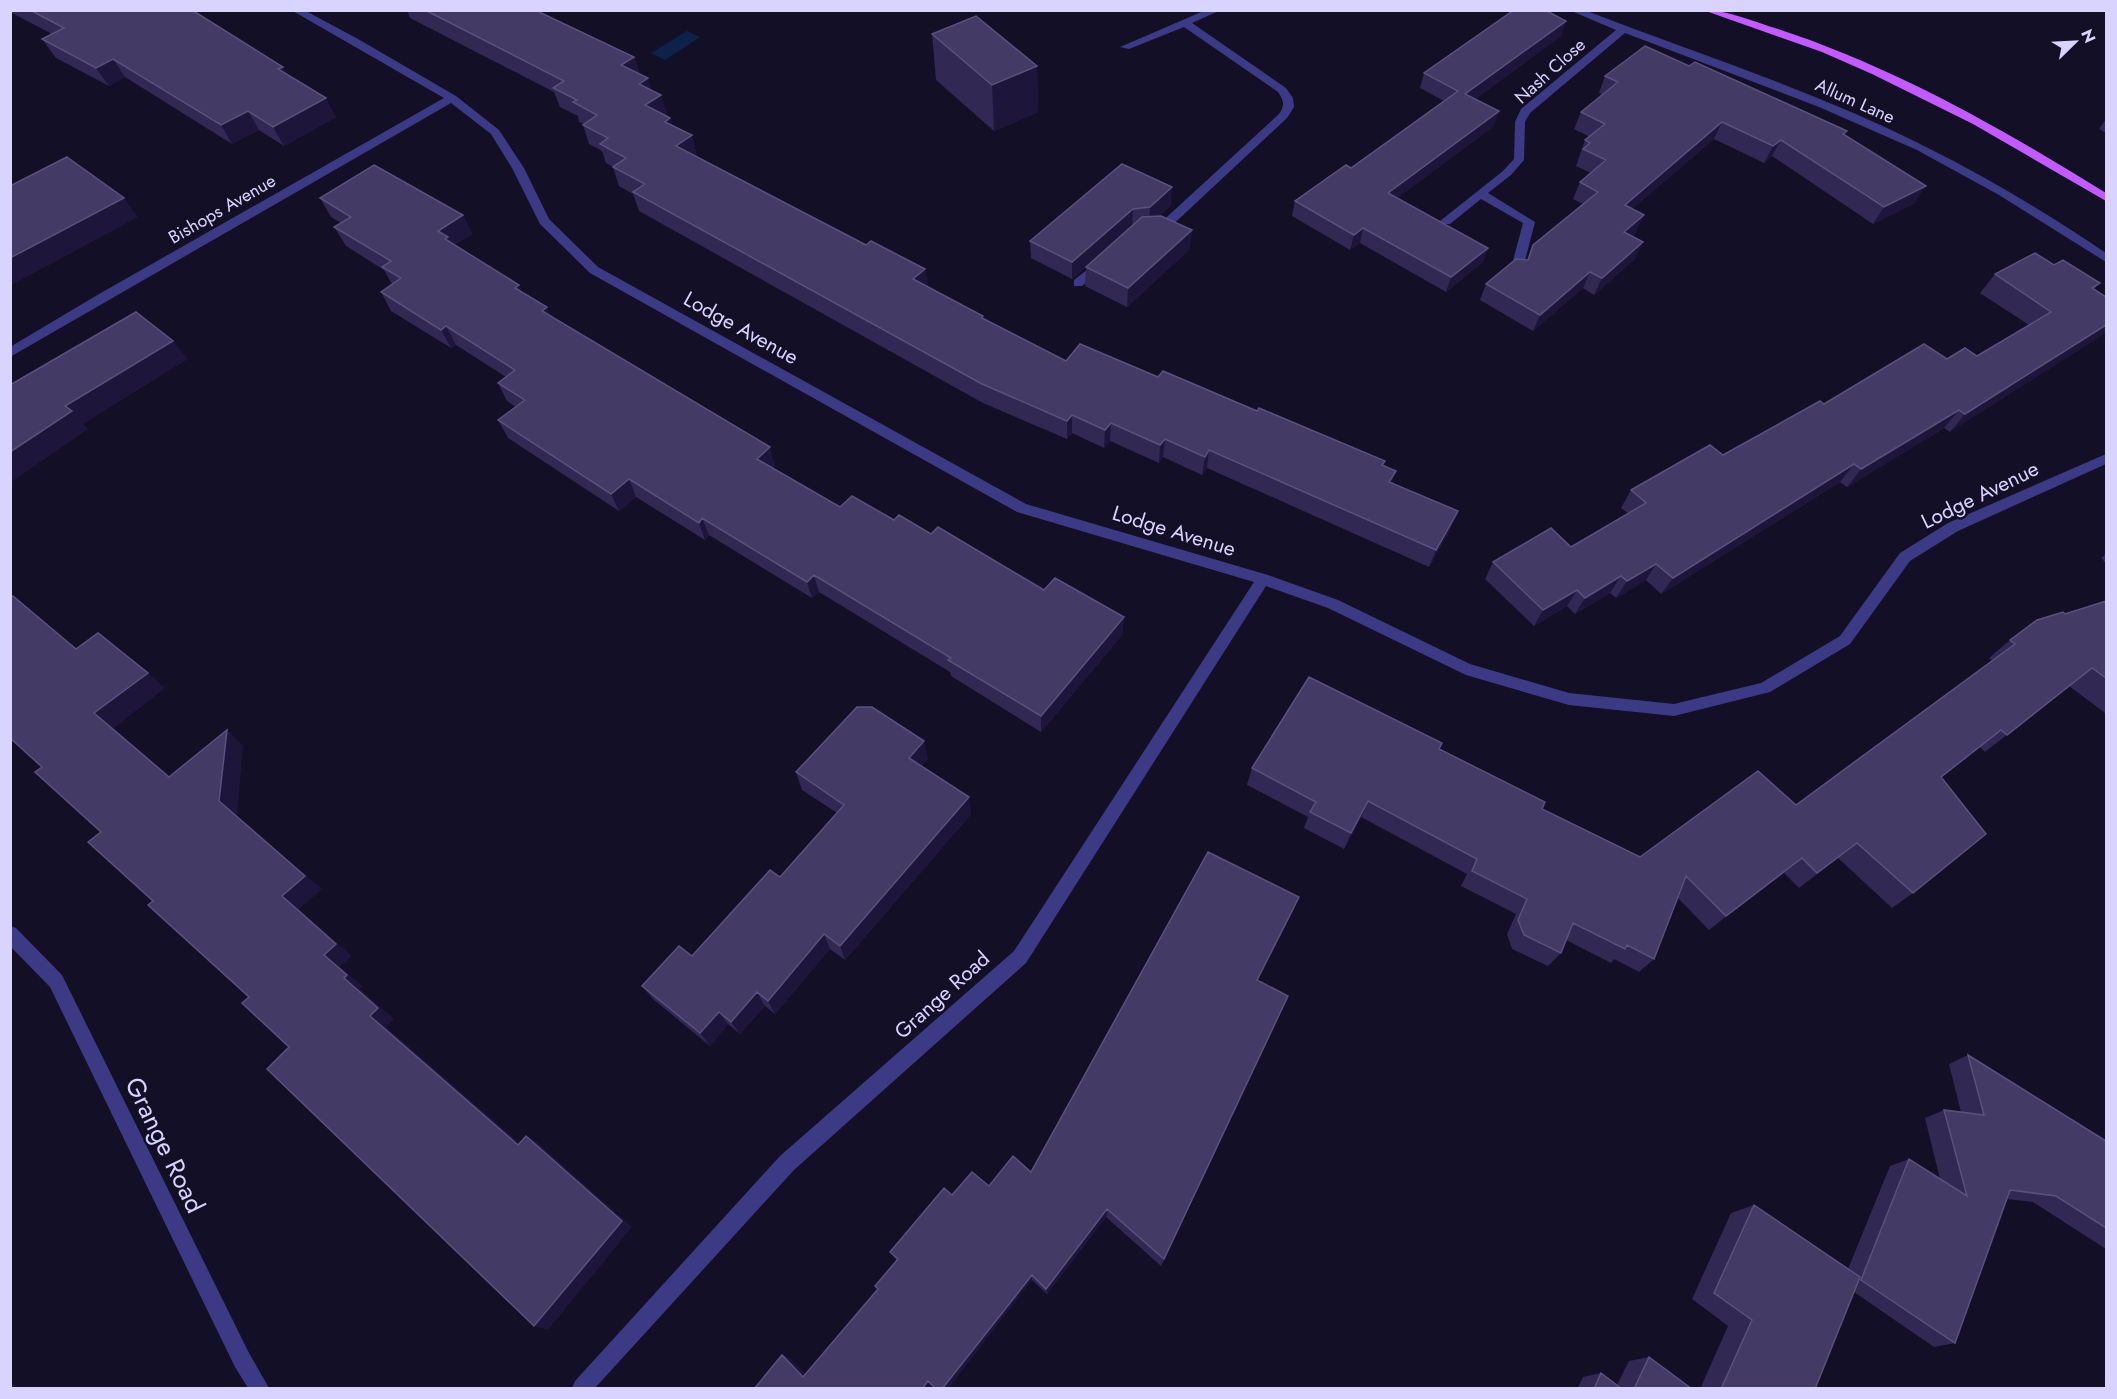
<svg xmlns="http://www.w3.org/2000/svg" width="2117" height="1399" font-family="Jost,sans-serif">
<style>
.water{fill:#0c2248}
.lines{fill:none;stroke-linecap:round;stroke-linejoin:round}
.minor{fill:#3d3a85;fill-rule:evenodd}
.major{fill:#c25bff;fill-rule:evenodd}
.wall{fill:#312854}
.shaded-wall{fill:#1d163a}
.building{fill:#433a66;stroke:#5a527e;stroke-width:1.5}
.labels{text-anchor:middle;dominant-baseline:central;stroke-width:5;stroke-linejoin:round;paint-order:stroke}
.far-street-label{font-size:18px;fill:#d9d4ff;stroke:#130f26}
.street-label{font-size:21px;fill:#d9d4ff;stroke:#130f26}
.near-street-label{font-size:26px;fill:#d9d4ff;stroke:#130f26}
</style>
<rect width="100%" height="100%" fill="#130f26"/>
<path class="water" d="M687,31L700,37L665,60L651,53Z"/>
<g class="lines">
<path class="minor" d="M291,10H304L358,39L456,96L499,130L524,168L549,219L598,267L1026,504L1268,575L1338,600L1470,664L1569,693L1674,704L1761,683L1840,636L1900,553L1948,523L2106,454V464L1958,531L1910,561L1850,644L1770,692L1674,716L1569,705L1466,675L1328,608L1266,586L1026,963L794,1170L595,1388H572L575,1381L780,1156L1014,951L1254,582L1017,512L590,273L540,224L512,168L491,134L451,103L10,357V347L99,294L444,98Z
M1206,10H1221L1192,23L1286,88L1293,98L1294,107L1287,118L1165,232L1155,234L1149,230L1151,227L1157,226L1279,114C1285,106 1284,100 1278,92L1184,27L1129,49L1120,47Z
M1569,10H1584C1699,54 1817,92 1926,147C1989,178 2048,214 2106,253V262L1999,195L1917,150L1819,107L1625,33L1530,113L1525,122L1524,160L1511,175L1488,193L1535,222L1522,272L1520,275H1512L1510,272L1523,223L1481,199L1450,224H1442L1440,221L1503,171L1514,159L1515,122L1521,109L1616,30Z
M1101,259L1107,263L1105,266L1082,286H1074V280Z
M10,926L16,928L62,975L249,1353L269,1388H248L235,1367L50,987L10,946Z"/>
<path class="major" d="M1703,10C1729,10 1754,22 1778,29C1894,67 2003,129 2106,193V201L1973,124L1872,74L1822,52Z"/>
</g>
<path class="wall" d="M10,10H192L288,75L336,117L284,146L259,130L232,144L125,77L109,86L56,58L42,39L52,34L10,12Z
M407,10H535L634,57L639,73L651,90L667,114L665,116L697,155L695,156L866,245L925,269L928,287L983,316V319L1066,361L1158,377L1257,411L1385,461L1383,466L1392,483L1451,528L1429,567L1207,468L1202,475L1163,457L1159,463L1110,441L1104,448L1072,433L1067,439L983,403L639,211L633,194L619,186L613,167L606,163L602,151L589,144L583,125L584,124L579,122L578,116L560,107L554,92L410,18Z
M932,34L1037,66L1038,112L994,131L936,80Z
M1561,36L1475,99L1494,126L1397,198L1488,248L1483,262L1446,292L1360,243L1350,250L1292,216L1295,201L1351,168L1444,101L1420,88L1424,73Z
M1689,66L1847,131L1845,134L1915,203L1873,224L1772,156L1764,163L1714,139L1632,209L1636,232L1632,236L1635,259L1594,295L1583,288L1533,331L1480,300L1486,284L1528,260L1533,245L1583,204L1573,199L1580,182L1591,173L1576,166L1585,140L1590,137L1574,129L1581,112L1603,95L1599,93L1605,76Z
M2106,119V133L2099,129Z
M1122,164L1171,205L1159,216L1190,249L1127,307L1085,286L1086,267L1072,279L1031,258L1030,241Z
M320,198L463,215L472,234L454,245L523,293L550,315L775,465L772,468L840,507L894,520L931,534L1044,590L1123,634L1041,732L951,676L950,672L819,592L812,598L709,535L705,540L636,497L619,511L508,438L498,420L516,407L507,401L498,383L506,377L456,345L451,348L391,311L381,292L392,284L384,270L346,246L334,227L341,223L331,217Z
M2054,265L2100,283L1950,432L1944,428L1847,487L1840,482L1661,594L1646,580L1616,598L1610,593L1575,614L1567,606L1534,626L1485,579L1493,562L1571,547L1628,513L1621,508L1631,490L1723,455L1824,404L1947,359L1977,356L2029,325L1980,293L1995,274Z
M2106,554V563L2101,558Z
M2106,601V712L2105,713L2069,686L1985,752L1980,747L1942,777L1913,893L1892,908L1838,858L1799,888L1784,873L1709,930L1678,898L1654,959L1639,972L1614,959L1611,963L1566,940L1561,953L1548,966L1512,949L1507,934L1516,914L1461,886L1467,874L1361,817L1344,849L1304,828L1308,817L1247,785L1252,768L1439,749L1542,809L1640,857L1796,805L1992,661L1989,658L2010,640L2065,614Z
M928,759L921,766L971,814L845,960L830,949L775,1014L765,1006L740,1034L728,1024L710,1046L653,999L642,986L692,956L780,877L837,813L802,790L796,772Z
M1299,897L1293,911L1258,980L1288,996L1161,1266L1106,1217L1047,1294L1032,1280L928,1389H754L782,1355L790,1359L805,1374L878,1289L897,1261L890,1252L952,1195L989,1186L1031,1172Z
M1968,1055L2106,1141V1249L2033,1202L2007,1199L1955,1343L1934,1347L1854,1292L1815,1389H1700L1728,1326L1692,1299L1731,1213L1754,1205L1848,1269L1890,1166L1909,1159L1940,1179L1925,1118L1944,1110L1961,1112L1949,1064Z
M1649,1357L1692,1389H1577L1583,1377L1601,1373L1617,1385L1629,1361Z"/>
<path class="shaded-wall" d="M1566,21L1561,36L1461,109L1465,94Z
M634,57L639,76L621,65Z
M113,59L125,77L109,86L96,68Z
M1037,66L1038,112L994,131L992,85Z
M283,67L293,86L278,69Z
M648,78L654,97L639,84Z
M661,95L667,114L651,125L645,105Z
M326,98L336,117L284,146L273,127Z
M248,111L259,130L232,144L221,125Z
M1499,111L1494,126L1384,208L1388,193Z
M670,118L676,138L665,122Z
M1722,122L1714,139L1617,222L1625,205Z
M692,135L697,155L681,166L676,146Z
M1781,140L1772,156L1764,163L1773,146Z
M1926,186L1915,203L1873,224L1884,207Z
M1172,187L1171,205L1149,224L1150,207Z
M124,198L138,217L10,286V258Z
M1133,209L1132,226L1072,279V262Z
M463,215L472,234L453,246L458,256L438,231Z
M1644,215L1636,232L1617,248L1624,232Z
M1363,228L1360,243L1350,250L1354,235Z
M1192,230L1190,249L1127,307L1128,288Z
M1643,242L1635,259L1594,295L1602,278Z
M1488,248L1483,262L1446,292L1451,277Z
M925,269L928,288L913,279Z
M1590,272L1583,288L1533,331L1540,315Z
M519,285L528,304L515,288Z
M547,307L555,326L542,311Z
M2106,325V333L1950,432L1965,414Z
M446,326L456,345L451,348L441,330Z
M173,341L188,359L83,424L88,429L10,483V452L65,406Z
M1959,410L1944,428L1847,487L1861,469Z
M1072,415V433L1067,439V421Z
M1111,423L1110,441L1104,448L1105,430Z
M1165,439L1163,457L1159,463L1160,445Z
M770,447L775,465L762,476L757,459Z
M1209,450L1207,468L1202,475L1205,457Z
M1854,464L1840,482L1661,594L1673,578Z
M1396,471L1390,489L1389,482Z
M629,479L636,497L619,511L611,494Z
M1458,511L1451,528L1429,567L1436,550Z
M702,518L709,535L705,540L699,523Z
M1656,564L1646,580L1616,598L1627,581Z
M814,575L819,592L812,598L807,582Z
M1621,576L1610,593L1575,614L1585,598Z
M1577,590L1567,606L1534,626L1543,610Z
M1124,617L1123,634L1041,732V716Z
M148,673L165,688L114,728L187,792L169,777L94,713Z
M227,730L243,746L237,816L322,889L299,909L352,956L340,967L363,986L360,989L394,1019L386,1027L531,1153L518,1145L370,1016L344,978L324,955L282,896L219,801Z
M924,741L928,759L913,776L909,758Z
M969,797L971,814L845,960L840,946Z
M1368,801L1361,817L1344,849L1351,833Z
M1802,858L1784,873L1709,930L1726,916Z
M1299,897L1293,911L1252,992L1257,980Z
M824,934L830,949L775,1014L768,1001Z
M757,992L765,1006L740,1034L731,1022Z
M719,1012L728,1024L710,1046L700,1033Z
M526,1136L539,1144L632,1227L548,1330L534,1326Z
M1107,1209L1106,1217L1047,1294L1046,1289Z
M1032,1275V1280L948,1389H942Z
M782,1355L790,1359L810,1380L803,1377Z
M10,1380L18,1389H10Z
M928,1381L932,1384L928,1389H922Z"/>
<path class="building" d="M30,10H192L283,67L278,69L326,98L273,127L248,111L221,125L113,59L96,68L42,39L64,28Z
M425,10H535L634,57L621,65L648,78L639,84L661,95L645,105L670,118L665,122L692,135L676,146L866,245L871,241L925,269L913,279L983,316L982,318L1066,361L1080,344L1158,377L1163,371L1257,411L1259,408L1385,461L1382,465L1396,471L1389,482L1458,511L1436,550L1209,450L1205,457L1165,439L1160,445L1111,423L1105,430L1072,415L1067,421L982,384L633,192L645,184L613,167L626,158L600,144L608,138L583,125L597,115L573,102L577,100L553,88L564,81Z
M1514,10H1545L1566,21L1465,94L1499,111L1388,193L1488,248L1451,277L1363,228L1354,235L1295,201L1346,165L1351,168L1458,91L1424,73Z
M976,16L1037,66L992,85L932,34Z
M1645,46L1689,66L1695,62L1847,131L1843,134L1926,186L1884,207L1781,140L1773,146L1722,122L1625,205L1644,215L1624,232L1643,242L1602,278L1590,272L1540,315L1486,284L1516,259L1528,260L1533,245L1598,192L1580,182L1606,160L1583,149L1590,143L1585,140L1605,124L1581,112L1618,82L1605,76Z
M67,157L124,198L10,258V186Z
M1122,164L1172,187L1150,207L1133,209L1072,262L1030,241Z
M374,165L463,215L438,231L448,237L445,239L519,285L515,288L547,307L542,311L770,447L757,459L840,507L852,496L894,520L899,515L931,534L938,527L1044,590L1055,578L1124,617L1041,716L948,660L951,658L814,575L807,582L702,518L699,523L629,479L611,494L498,420L525,400L498,383L515,370L446,326L441,330L381,292L401,278L382,267L391,261L334,227L351,217L320,198Z
M1161,216L1192,230L1128,288L1086,267L1142,217Z
M2035,253L2054,265L2063,260L2100,283L2092,288L2106,297V325L1965,414L1959,410L1861,469L1854,464L1673,578L1656,564L1627,581L1621,576L1585,598L1577,590L1543,610L1493,562L1551,528L1571,547L1646,503L1631,490L1710,445L1723,455L1820,401L1824,404L1924,344L1947,359L1965,348L1977,356L2051,312L1995,274Z
M136,312L173,341L65,406L72,411L10,452V385Z
M13,596L76,649L98,633L148,673L94,713L169,777L227,730L219,801L305,876L282,896L336,944L324,955L347,975L344,978L378,1008L370,1016L518,1145L526,1136L622,1221L534,1326L267,1069L289,1047L242,1003L249,997L148,905L153,901L88,842L101,832L35,772L42,767L10,738V599Z
M2106,601V678L2092,668L2007,735L2001,730L1941,777L1986,834L1913,893L1857,843L1817,873L1802,858L1726,916L1686,876L1654,959L1627,945L1625,949L1573,923L1561,953L1524,935L1518,920L1527,899L1472,871L1477,859L1368,801L1351,833L1310,812L1316,802L1252,768L1309,677L1442,743L1439,749L1545,802L1542,809L1640,857L1758,771L1796,805L2015,644L2010,640L2037,620L2063,612L2065,614Z
M857,707H872L924,741L909,758L969,797L840,946L824,934L768,1001L757,992L731,1022L719,1012L700,1033L642,986L679,946L692,956L770,870L780,877L844,805L796,772Z
M1208,852L1299,897L1257,980L1288,996L1164,1259L1107,1209L1046,1289L1032,1275L942,1389H936L928,1381L922,1389H754L782,1355L803,1377L878,1289L875,1286L898,1259L890,1252L944,1188L952,1195L972,1172L989,1186L1013,1156L1031,1172Z
M1968,1055L2106,1141V1228L2056,1196L2010,1190L1955,1343L1861,1280L1909,1159L1967,1196L1944,1110L1984,1115Z
M1754,1205L1860,1277L1815,1389H1721L1752,1320L1714,1293Z
M1649,1357L1692,1389H1634Z
M1601,1373L1622,1389H1594Z"/>
<g class="labels">
<g class="far-street-label">
<text transform="translate(1550 71) rotate(-42)">Nash Close</text>
<text transform="translate(1855 101) rotate(24)">Allum Lane</text>
<text transform="translate(222 209) rotate(-30)">Bishops Avenue</text>
</g>
<g class="street-label">
<text transform="translate(741 328) rotate(29)">Lodge Avenue</text>
<text transform="translate(1980 495) rotate(-26)">Lodge Avenue</text>
<text transform="translate(1174 531) rotate(17)">Lodge Avenue</text>
<text transform="translate(942 995) rotate(-42)">Grange Road</text>
</g>
<g class="near-street-label">
<text transform="translate(165 1145) rotate(64)">Grange Road</text>
</g>
</g>
<rect width="2117" height="1399" fill="none" stroke="#d9d4ff" stroke-width="24"/>
<g transform="translate(2075 42) rotate(66)" stroke="#130f26" stroke-width="4.5" paint-order="stroke">
<path d="M0-4.5L10 22L0 15L-10 22Z" fill="#d9d4ff"/>
<text y="-9" font-size="16" font-weight="bold" text-anchor="middle" fill="#d9d4ff">N</text>
</g>
</svg>
